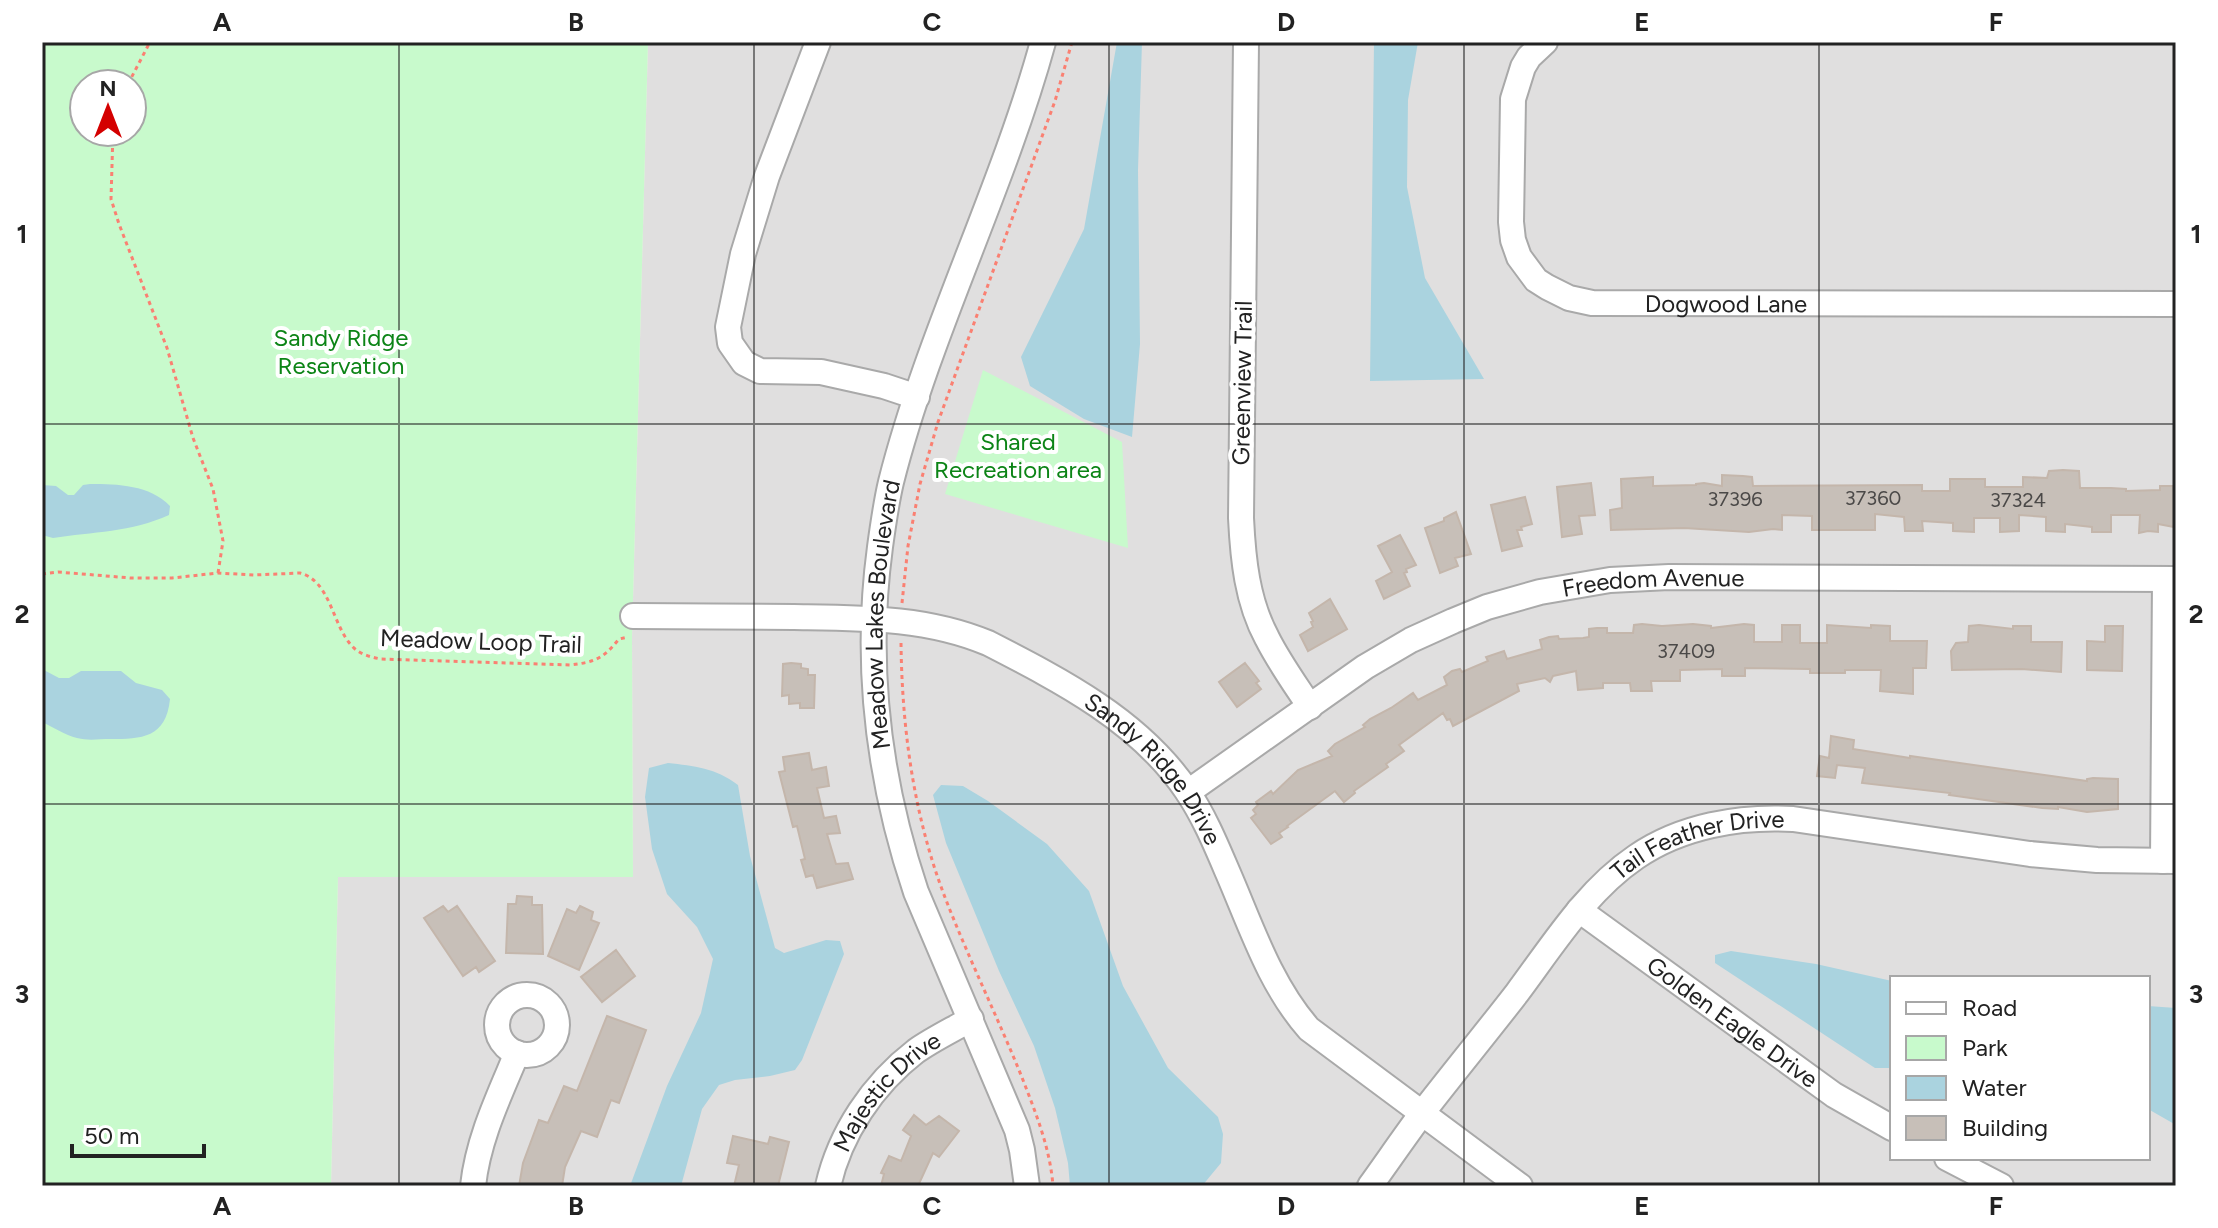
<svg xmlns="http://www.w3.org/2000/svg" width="2218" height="1228" font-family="Figtree,sans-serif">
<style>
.residential{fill:#e0dfdf;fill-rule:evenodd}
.park{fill:#c8facc;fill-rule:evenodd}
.water{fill:#aad3df}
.building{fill:#c7bfb8;stroke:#c4b6ab;stroke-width:2}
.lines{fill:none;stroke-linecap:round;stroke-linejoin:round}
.minor-casing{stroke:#a9a9a9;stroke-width:28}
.path{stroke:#fa8072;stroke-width:3;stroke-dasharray:4 4;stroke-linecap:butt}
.minor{stroke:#fff;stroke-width:24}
.grid{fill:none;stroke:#222;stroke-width:2;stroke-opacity:0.55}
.labels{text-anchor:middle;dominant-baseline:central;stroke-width:8;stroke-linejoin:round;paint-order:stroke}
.number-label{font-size:20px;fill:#4b4948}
.street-label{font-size:24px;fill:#222;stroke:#fff}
.park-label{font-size:24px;fill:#0c8416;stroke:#fff}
.neatline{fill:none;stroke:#222;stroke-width:3}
.grid-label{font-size:26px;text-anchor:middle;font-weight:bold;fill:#222}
</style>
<rect width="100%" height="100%" fill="#f2efe9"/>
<path class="residential" d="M648,42H2176V1186H331L338,876L633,877L632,637ZM1892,978H2148V1158H1892Z"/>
<path class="park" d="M42,42H648L632,637L633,877H338L331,1186H42ZM84,84H132V132H84Z
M983,370L1122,442L1128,548L945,494Z"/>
<path class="water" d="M1117,42H1142L1138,170L1140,344L1132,437L1084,419L1030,386L1021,357L1084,229Z
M1374,42H1418L1408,100L1407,187L1425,278L1484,379L1370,381Z
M90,484C118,484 150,485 170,506L169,515C132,532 92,532 53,538L42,535V485L56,486L68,495H74L83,485Z
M42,669L59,678H69L81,671H121L136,683L162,690L170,699C166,738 142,739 110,739C98,739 89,741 77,738C65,735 53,727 42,722Z
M668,763C694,766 716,768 738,785L750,856L775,948L784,953L826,940L840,941L844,954L802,1060L795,1070L770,1076L735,1080L719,1085L702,1109L681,1186H630L667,1086L701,1013L713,959L697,927L667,894L652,849L645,797L649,768Z
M941,785L963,786L988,801L1047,844L1089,891L1123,986L1168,1068L1218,1117L1223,1134L1221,1163L1202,1186H1070L1068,1163L1055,1108L1034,1046L999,971L946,843L933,795Z
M1731,951L1816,964L1892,981V1068H1875L1715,963V955Z
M2148,1006L2176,1008V1125L2148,1109Z"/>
<path class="building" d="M2063,470L2079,471L2080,488H2111L2126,489V491L2160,490V486H2173L2175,498L2174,527L2158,524V532L2148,531L2139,533L2140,515H2111V532H2092V527L2065,524V532L2046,531V517L2019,515V531L2000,532V518H1974V532L1953,531V523L1922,521L1923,531H1905L1904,517L1875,514V530H1812V516L1782,515V530L1773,529L1749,532L1684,528L1611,530L1610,510L1622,508L1621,479L1653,477V486L1696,485V484L1704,483L1722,486V475L1743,476L1752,477L1753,486L1922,485V491H1950V479H1985V487H2023V477L2047,478L2049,471Z
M1591,483L1595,515L1579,516L1582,534L1562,537L1557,487Z
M1525,497L1532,524L1521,527L1522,530H1517L1522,546L1502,551L1491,505Z
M1456,512L1471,554L1455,558L1458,566L1440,573L1425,528L1444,521V518Z
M1400,535L1416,565L1406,569L1407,572L1404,573L1410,586L1384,599L1376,581L1392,572L1378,546Z
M1330,599L1347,629L1308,651L1300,635L1313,627L1311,622L1313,621L1309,613Z
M1642,624L1662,626L1693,624L1711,626V628L1744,624L1754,625V642H1782V625H1800V643H1827V625L1871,628V625L1890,626V641H1927L1926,668H1913V694L1880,691L1881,670H1845V673H1810V669L1745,668V676H1722V669L1680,670V681H1651L1652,691H1631L1630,683H1603V688L1578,690L1576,671L1553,676L1550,682L1545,678L1517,684L1519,691L1453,726L1450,719L1447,720L1443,713L1399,745L1404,751L1386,764L1388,767L1354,791L1355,793L1344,802L1335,791L1287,826L1288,827L1279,833L1282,837L1271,844L1251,818L1256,814L1253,810L1258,805L1256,802L1271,791L1273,794L1298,770L1332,756L1328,751L1335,744L1365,727L1363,725L1370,719L1391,708L1413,693L1418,700L1447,685L1444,677L1452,671L1460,669L1462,672L1488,661L1486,657L1504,651L1507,659L1542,649L1540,640L1549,637L1558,636L1559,639L1583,638L1589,637V629L1597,628H1607V633H1633L1634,625Z
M1979,625L2013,629V626H2031V642H2062L2061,672L2022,669L1952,670L1951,651L1956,643L1968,642L1969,626Z
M2105,626H2123L2122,671L2087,670V641L2105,642Z
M791,663L801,664V668L808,669V675H815L814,708H800V703L789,704V695L782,696L783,664Z
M1245,663L1259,681L1256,683L1261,689L1237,707L1219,682Z
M1831,736L1854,740L1853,749L1910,758V756L2087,781V779L2093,778L2118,779V809L2087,812L2058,807V809L2042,808L1949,795L1950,793L1862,783L1865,768L1837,765L1835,778L1817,776L1820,756L1829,758Z
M809,753L812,770L826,767L829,786L817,788L824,818L836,816L840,833L827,834L836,864L848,863L853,879L817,888L813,875L806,877L801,860L805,859L797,826L793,827L779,772L785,771L783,757Z
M517,896L532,897V905H542L543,954L506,953L508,904H516Z
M443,906L448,912L457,906L495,961L479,972L476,967L463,976L424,918Z
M580,906L593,912L591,920L599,923L579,970L548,956L567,909L576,913Z
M616,950L635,976L602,1002L581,977Z
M607,1016L646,1030L619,1103L611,1100L597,1137L581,1131L565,1167L562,1186H519L523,1163L539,1120L548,1123L564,1086L577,1091Z
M914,1115L926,1125L939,1116L959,1131L939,1157L933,1153L918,1186H881L884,1174L881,1173L889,1156L901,1161L911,1136L903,1130Z
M733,1136L768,1144L770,1137L789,1142L778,1186H734L739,1165L727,1163Z"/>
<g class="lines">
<defs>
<g id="minor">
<path d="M818,42L767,176L743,254L728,327L730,343L744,363L760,371L821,372L884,386L917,397"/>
<path d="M1246,42L1241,518C1243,559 1247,601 1267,638C1279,662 1295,684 1310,707"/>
<path id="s1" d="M1545,42L1529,57L1523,67L1513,99L1511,222L1513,240L1519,257L1536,280L1547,287L1569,298L1592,303L2176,304"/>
<path id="s2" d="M633,616C687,616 740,617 794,617C861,618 926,617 988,643C1062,681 1140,721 1187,791C1204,816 1216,845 1228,873C1251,926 1270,985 1309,1029L1520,1186"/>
<path id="s3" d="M1188,792L1365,667L1411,640L1453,621L1487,607L1540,592L1610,580L1669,577L2176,579"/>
<path d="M2163,861L2165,579"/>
<path id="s4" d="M1579,910L1834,1095L1892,1128"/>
<circle cx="527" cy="1025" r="30"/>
<path d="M1947,1158L2001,1186"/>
<path d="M473,1186C478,1139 499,1096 517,1053"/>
<path id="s5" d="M828,1186C840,1133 873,1084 916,1051C933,1039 952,1030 971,1019"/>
<path id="s6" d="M1027,1186L1022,1150L1017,1130L916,892C878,779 864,666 880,547C883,525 886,503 891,482C929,332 1002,191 1043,42"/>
<path id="s7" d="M1370,1186C1388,1161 1405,1136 1423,1112C1454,1072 1486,1033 1517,993C1553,945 1586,891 1636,857C1681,826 1739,816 1793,819L2030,854L2097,860L2176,861"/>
</g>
</defs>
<use href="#minor" class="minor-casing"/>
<path class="path" d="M128,84L150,42
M113,132L111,199L119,224L167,348L193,438L213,489L223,541L218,573
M42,574L58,572L131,578H172L218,573L254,575L300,573C331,581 332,625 352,646C359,654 370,657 381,659L570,665C595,662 603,659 619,639L628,637
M902,603L908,546L920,484L938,422L1055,101L1072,42
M901,643C902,730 914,818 946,900C969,959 997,1016 1021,1075C1035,1111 1050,1147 1053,1186"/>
<use href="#minor" class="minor"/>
</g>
<path class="grid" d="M399,42V1186M754,42V1186M1109,42V1186M1464,42V1186M1819,42V1186M42,424H2176M42,804H2176"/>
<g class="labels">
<g class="number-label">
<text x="1873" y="498">37360</text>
<text x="1735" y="499">37396</text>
<text x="2018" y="500">37324</text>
<text x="1686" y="651">37409</text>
</g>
<g class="street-label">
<text stroke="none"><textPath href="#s1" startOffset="450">Dogwood Lane</textPath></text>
<text transform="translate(1242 383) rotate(-89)">Greenview Trail</text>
<text stroke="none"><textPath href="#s3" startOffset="522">Freedom Avenue</textPath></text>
<text stroke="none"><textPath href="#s6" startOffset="598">Meadow Lakes Boulevard</textPath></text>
<text transform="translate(481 641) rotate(2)">Meadow Loop Trail</text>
<text stroke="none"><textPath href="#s2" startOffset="570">Sandy Ridge Drive</textPath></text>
<text stroke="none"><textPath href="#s7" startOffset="488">Tail Feather Drive</textPath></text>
<text stroke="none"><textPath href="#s4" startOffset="190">Golden Eagle Drive</textPath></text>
<text stroke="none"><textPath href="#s5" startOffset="114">Majestic Drive</textPath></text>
</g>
<g class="park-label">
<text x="341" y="337">Sandy Ridge<tspan x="341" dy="28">Reservation</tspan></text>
<text x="1018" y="441">Shared<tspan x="1018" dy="28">Recreation area</tspan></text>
</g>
</g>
<rect width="2218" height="1228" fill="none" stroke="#ffffff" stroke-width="88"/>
<rect x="1890" y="976" width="260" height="184" fill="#ffffff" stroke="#a7a7a7" stroke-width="2"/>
<rect x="1906" y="1002" width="40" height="12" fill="#ffffff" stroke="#a7a7a7" stroke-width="2"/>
<text x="1962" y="1016" font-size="24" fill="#222222">Road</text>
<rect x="1906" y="1036" width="40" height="24" fill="#c8facc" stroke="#a7a7a7" stroke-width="2"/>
<text x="1962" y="1056" font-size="24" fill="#222222">Park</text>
<rect x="1906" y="1076" width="40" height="24" fill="#aad3df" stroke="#a7a7a7" stroke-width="2"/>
<text x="1962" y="1096" font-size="24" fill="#222222">Water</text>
<rect x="1906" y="1116" width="40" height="24" fill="#c7bfb8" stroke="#a7a7a7" stroke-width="2"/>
<text x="1962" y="1136" font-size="24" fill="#222222">Building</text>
<g transform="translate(108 108)"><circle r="38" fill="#ffffff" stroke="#a7a7a7" stroke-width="2"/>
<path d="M0-6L14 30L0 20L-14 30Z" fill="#d40000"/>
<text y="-12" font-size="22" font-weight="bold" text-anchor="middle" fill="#222222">N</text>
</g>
<path d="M72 1144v12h132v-12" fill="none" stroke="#222222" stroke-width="4"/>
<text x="84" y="1144" font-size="24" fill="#222222" stroke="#ffffff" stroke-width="6" paint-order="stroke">50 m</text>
<rect x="44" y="44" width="2130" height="1140" class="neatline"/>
<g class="grid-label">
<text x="222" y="31">A</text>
<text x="576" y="31">B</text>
<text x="932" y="31">C</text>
<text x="1286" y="31">D</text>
<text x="1642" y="31">E</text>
<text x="1996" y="31">F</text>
<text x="22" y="243">1</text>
<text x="2196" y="243">1</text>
<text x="22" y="623">2</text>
<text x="2196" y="623">2</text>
<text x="22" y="1003">3</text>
<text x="2196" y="1003">3</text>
<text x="222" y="1215">A</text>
<text x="576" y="1215">B</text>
<text x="932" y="1215">C</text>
<text x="1286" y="1215">D</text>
<text x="1642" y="1215">E</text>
<text x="1996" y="1215">F</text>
</g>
</svg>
